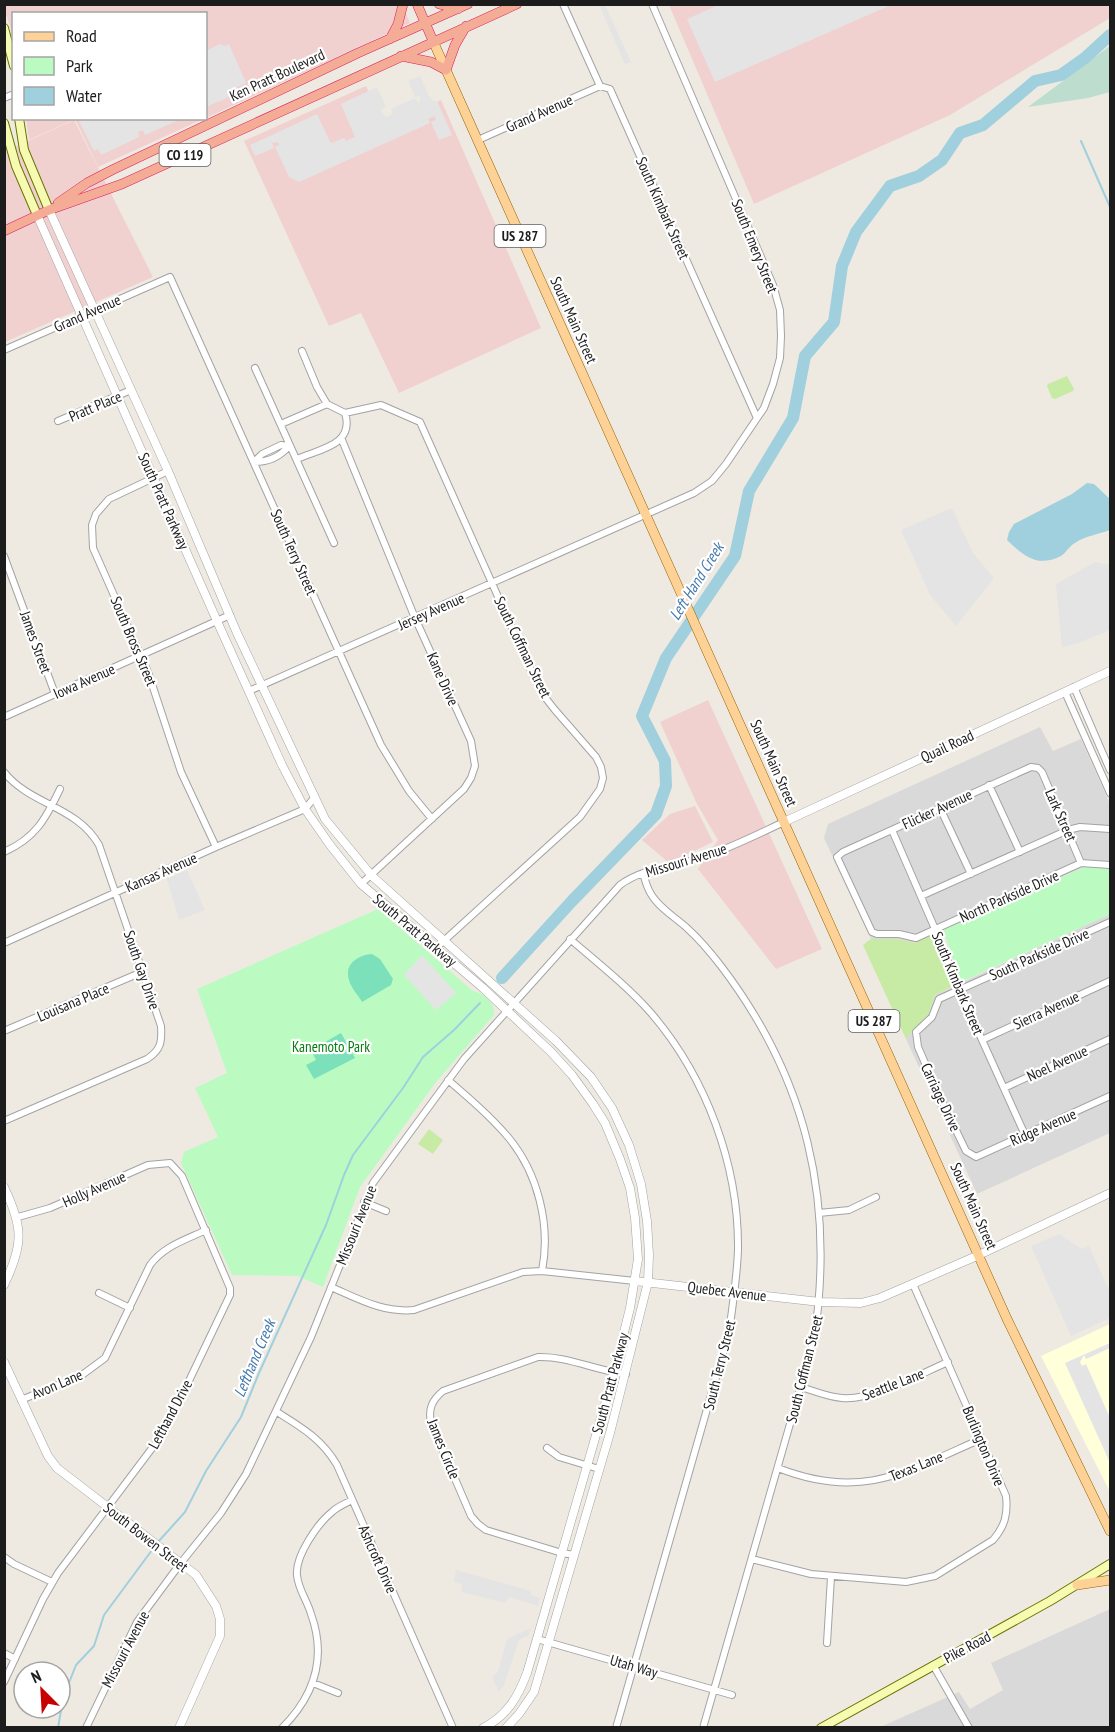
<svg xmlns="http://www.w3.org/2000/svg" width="1115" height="1732" font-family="'PT Sans Narrow',sans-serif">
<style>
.residential{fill:#dad9d9}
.commercial{fill:#f0d1cf}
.education{fill:#ffffd9}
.grass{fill:#c7eaa5}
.wetland{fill:#bdddce}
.park{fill:#bbfbc1}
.pitch{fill:#7ce0ba}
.parking{fill:#e4e4e4}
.water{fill:#a0cfdd}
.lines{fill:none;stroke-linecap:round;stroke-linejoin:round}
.stream{stroke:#a0cfdd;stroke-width:2}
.river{stroke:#a0cfdd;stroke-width:12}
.minor-casing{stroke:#a3a3a3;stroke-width:8}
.tertiary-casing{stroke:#a3a3a3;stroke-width:9}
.secondary-casing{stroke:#687501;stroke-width:10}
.primary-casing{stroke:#946400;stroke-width:10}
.trunk-casing{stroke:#dc1e5e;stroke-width:10}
.minor{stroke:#fff;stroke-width:6}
.tertiary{stroke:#fff;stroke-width:8}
.secondary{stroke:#f7fbb2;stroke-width:8}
.primary{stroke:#fed296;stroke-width:9}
.trunk{stroke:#f4ac96;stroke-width:9}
.labels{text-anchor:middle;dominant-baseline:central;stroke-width:4.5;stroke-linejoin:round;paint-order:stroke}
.shield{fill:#fff;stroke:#606060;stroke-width:1.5}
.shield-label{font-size:14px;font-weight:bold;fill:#1c1c1c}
.street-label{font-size:15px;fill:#1c1c1c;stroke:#fff}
.park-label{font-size:15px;fill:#087c12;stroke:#fff}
.water-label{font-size:16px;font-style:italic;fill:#467aae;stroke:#fff}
</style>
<rect width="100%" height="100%" fill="#eeeae1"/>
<path class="residential" d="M1040,727L1053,751L1081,739L1110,804V868L1089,865L1079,869L914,943L898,939H871L824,838L828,824Z
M1110,914V1133L977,1194L906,1039L929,1013L935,995Z
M1110,1609V1727L878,1728L959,1692L970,1709L1003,1690L991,1663Z"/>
<path class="commercial" d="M402,4L410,23L206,118V14H14L13,35L5,11L4,5Z
M1110,4V18L950,115L754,204L669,5Z
M366,86L384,126L441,100L541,328L399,393L361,313L329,326L244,141Z
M26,119H203L98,167L75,119L29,140Z
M74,120L153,277L5,342L4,152Z
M708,700L822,949L776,969L698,869L718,840L697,804L660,722Z
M695,806L713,842L669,863L642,840L670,814Z"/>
<path class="education" d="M1110,1324V1492L1041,1356Z"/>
<path class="grass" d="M1067,376L1074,389L1073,391L1055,399L1052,398L1047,386L1048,384Z
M932,935L951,987L935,995L929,1013L906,1039L863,945L871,939H898L914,943Z
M429,1129L443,1140L433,1154L418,1144Z"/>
<path class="wetland" d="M1110,46V92L1088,98L1028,107Z"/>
<path class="park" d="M1089,865L1110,868V914L961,982L943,930Z
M378,909L473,991C484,993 496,1003 494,1015L436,1082L360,1187L323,1287L298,1276L232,1275L181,1163L184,1152L218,1137L195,1088L227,1073L197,989Z"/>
<path class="pitch" d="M372,954L380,959L393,979L391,985L362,1002C358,995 351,988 349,980C344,964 358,955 372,954Z
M341,1033L355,1058L314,1079L306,1065L316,1060L311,1050Z"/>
<path class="parking" d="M721,4H891V5L715,82L687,19Z
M599,5H605L631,62L625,64Z
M220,44L225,46L229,44L246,83L227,92L229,97L206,107V51Z
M420,76L429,96L433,101H437L452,135L439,140L431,122L436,120L434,116L428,119L430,123L299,182L289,177L275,147L279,145L278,142L272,143L274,148L255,156L250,145L317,114L330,142L332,143L344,138L346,141L355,137L341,104L377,87L386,107L380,110L386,117L393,114L391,109L415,98L418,103L420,101V96L415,97L408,81Z
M78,119H181L145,135L143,130L138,132L139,137L101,155L98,149L94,151Z
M952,508L973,553L994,578L956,626L930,595L901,530Z
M1095,562L1110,565V630L1078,643L1062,647L1056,584Z
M187,870L205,910L179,920L167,879Z
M422,955L456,993L436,1010L404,975Z
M1059,1234L1082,1249L1089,1246L1110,1292V1318L1071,1336L1031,1246Z
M1110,1343V1348L1086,1359L1084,1355L1080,1362L1082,1366L1086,1364L1110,1418V1463L1065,1363Z
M456,1570L531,1591V1595L540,1598L538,1606L509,1597L505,1603L462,1592V1584L454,1582Z
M531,1628L529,1635L519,1640L504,1685L499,1692L492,1677L498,1672L507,1639Z"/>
<path class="water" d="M1087,483L1094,484L1110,499V530C1099,534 1085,536 1075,543C1069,546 1066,553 1061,556C1037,568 1024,556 1007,540L1009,532L1014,524L1072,494Z"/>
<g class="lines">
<path class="stream" d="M1081,141L1110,207
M158,1542L185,1512L206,1471L241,1417L259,1373L326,1225L344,1175L353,1155L403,1088L423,1057L454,1030L480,1003
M58,1728L63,1698L76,1665L94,1646L104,1615L155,1546"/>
<path class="river" d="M502,978L572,901L656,814L666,786L665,761L642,716L666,658L735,556L749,491L793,418L805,356L834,322L842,266L856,232L890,186L919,176L942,160L960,133L983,125L1035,81L1061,75L1085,58L1110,35"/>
<defs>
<path id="minor" d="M563,4L600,86L610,89L757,418
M4,98L14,94
M478,140L600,86
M4,350L170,277L381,745L409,791L432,819
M302,351L317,387L327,404
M255,368L334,543
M58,421L131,390
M281,424L327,404L345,413L381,405L420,422L533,675L544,696L555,710L596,757L601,767L603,778L600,789L580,817L436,948
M342,440L415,618L471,741L475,766L471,778L464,789L361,884
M281,445L289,446C280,457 267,462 254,462L262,454Z
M297,459C320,449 355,445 345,413
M168,471L109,499L96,514L92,525L93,548L148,672L181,772L216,847
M4,556L55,694
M1074,687L1110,770
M249,691L694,493L712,481L726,464L764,408L773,384L780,358L781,336L780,310L773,285L652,4
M1065,692L1110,793
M4,717L230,615
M4,772C30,805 77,806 99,845L161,1026C162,1042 161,1050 147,1059L4,1121
M989,785L1020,852
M940,808L971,874
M892,830L935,929L959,989L1025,1135
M4,852C36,838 46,818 60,789
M1081,863L1042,772L1038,768L1031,767L843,852L837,857L872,932L877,934H899L916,938L1081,863L1110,865
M643,873C645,880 647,888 651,894C659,908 676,918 687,928C699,939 711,953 721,966C807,1079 835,1200 814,1340L703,1728
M921,896L1068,830L1080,827L1110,829
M1110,922L939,999L932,1017L916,1032L918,1047L939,1095L966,1151L976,1157L1110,1096
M570,939C598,963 627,986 651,1013C706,1077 739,1165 738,1250C737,1277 733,1304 729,1332L616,1728
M4,943L216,847L305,809L314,798
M4,1031L142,972
M982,1040L1110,981
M448,1080C469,1098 490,1116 508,1137C538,1173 551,1225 542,1271
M1004,1088L1110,1039
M364,1202L386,1211
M819,1213L849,1210L876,1197
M331,1287C359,1299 383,1313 414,1310L523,1272L542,1271L635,1281
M99,1293L130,1308
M801,1387C814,1391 828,1397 842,1398C872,1401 920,1374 948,1362
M21,1400L82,1375L105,1358L150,1265C164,1246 185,1240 206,1230
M277,1412C301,1427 322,1439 337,1465L453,1728
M547,1448L559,1457L599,1469
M778,1468C862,1501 906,1472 981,1439
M574,1555L562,1553L486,1530L478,1524L471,1516L431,1423C428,1409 432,1400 443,1391L538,1357C568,1356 596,1371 626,1374
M4,1557L14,1564L52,1582
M752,1559L811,1574L906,1582L935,1576L993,1540C1005,1526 1008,1514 1006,1496L913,1284
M537,1639L732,1695
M827,1643L831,1577
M4,1653L15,1659
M933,1665L969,1728
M4,1682L43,1599L58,1573L165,1431L230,1295V1288L182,1176L170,1163L148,1165L50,1208L18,1217
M313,1683L338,1693
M86,1728L137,1622L180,1564L221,1513L246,1474L311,1337L373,1183L464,1059L620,885C644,867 676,867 703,857C731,848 758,834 784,822
M282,1728C314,1696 327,1658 311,1614C307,1600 298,1589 297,1575C295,1556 318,1523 332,1512C338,1506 345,1504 352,1500"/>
<path id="tertiary" d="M49,210L168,471L237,633L325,819L372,876L556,1041L591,1077L612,1108L629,1145L641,1184L647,1221L649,1255L648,1282L610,1433L534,1692L519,1714L506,1728
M37,215L217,621L282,765L305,809L330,845L361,884L483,988L551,1052L572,1075L593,1104L605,1123L620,1159L630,1188L635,1218L638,1259L630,1308L614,1373L527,1673C518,1697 507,1716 483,1728
M784,822L1110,671
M4,1187C23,1227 24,1244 4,1285
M635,1281L820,1302L861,1303L880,1298L979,1255L1110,1193
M4,1362L48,1456L57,1468L196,1575L216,1606L220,1619V1636L179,1728"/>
<path id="secondary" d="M4,28L14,66
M19,118L24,150L49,210
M4,123L16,166L37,215
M821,1728L1050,1601L1110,1564"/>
<path id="primary" d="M433,41L1007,1319L1110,1531
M1077,1585L1110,1580"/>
<path id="trunk" d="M417,4L433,41
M439,4L458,9
M390,39L398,24L403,4
M401,56L431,62L446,70L455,45L466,26
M58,203L87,183L112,170L358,53L468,4
M4,231L49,210L122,184L517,4"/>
</defs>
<use href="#minor" class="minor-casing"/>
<use href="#tertiary" class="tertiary-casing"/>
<use href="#secondary" class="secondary-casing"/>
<use href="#primary" class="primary-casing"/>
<use href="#trunk" class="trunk-casing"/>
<use href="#minor" class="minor"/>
<use href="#tertiary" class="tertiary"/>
<use href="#secondary" class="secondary"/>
<use href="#primary" class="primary"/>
<use href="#trunk" class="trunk"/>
</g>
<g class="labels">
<g class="shield">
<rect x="159.5" y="144" width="51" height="22" rx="4.5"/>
<rect x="494.5" y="225" width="51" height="22" rx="4.5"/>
<rect x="848.5" y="1010" width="51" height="22" rx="4.5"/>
</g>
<g class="shield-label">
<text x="185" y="155">CO 119</text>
<text x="520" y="236">US 287</text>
<text x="874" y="1021">US 287</text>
</g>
<g class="street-label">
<text transform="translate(277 75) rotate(-25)">Ken Pratt Boulevard</text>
<text transform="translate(539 113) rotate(-24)">Grand Avenue</text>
<text transform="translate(663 208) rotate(66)">South Kimbark Street</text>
<text transform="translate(755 246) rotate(68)">South Emery Street</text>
<text transform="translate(87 313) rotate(-24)">Grand Avenue</text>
<text transform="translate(574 320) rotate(66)">South Main Street</text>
<text transform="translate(95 406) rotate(-23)">Pratt Place</text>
<text transform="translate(164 501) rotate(66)">South Pratt Parkway</text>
<text transform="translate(294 552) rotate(66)">South Terry Street</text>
<text transform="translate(431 611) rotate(-24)">Jersey Avenue</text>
<text transform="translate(134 641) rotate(67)">South Bross Street</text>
<text transform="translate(36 642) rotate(70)">James Street</text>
<text transform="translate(523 647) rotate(64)">South Coffman Street</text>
<text transform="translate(443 679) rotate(66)">Kane Drive</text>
<text transform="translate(84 681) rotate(-24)">Iowa Avenue</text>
<text transform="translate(947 746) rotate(-25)">Quail Road</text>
<text transform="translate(774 763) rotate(66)">South Main Street</text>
<text transform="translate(937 809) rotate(-25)">Flicker Avenue</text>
<text transform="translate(1061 815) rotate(66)">Lark Street</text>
<text transform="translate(686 860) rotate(-17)">Missouri Avenue</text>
<text transform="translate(161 872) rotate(-24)">Kansas Avenue</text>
<text transform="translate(1009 896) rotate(-24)">North Parkside Drive</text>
<text transform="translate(415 930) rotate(40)">South Pratt Parkway</text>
<text transform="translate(1039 954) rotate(-24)">South Parkside Drive</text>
<text transform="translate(142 970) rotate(71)">South Gay Drive</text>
<text transform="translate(958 983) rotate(67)">South Kimbark Street</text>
<text transform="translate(73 1002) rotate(-23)">Louisana Place</text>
<text transform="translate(1046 1010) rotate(-25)">Sierra Avenue</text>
<text transform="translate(1057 1063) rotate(-25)">Noel Avenue</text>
<text transform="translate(941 1097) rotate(65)">Carriage Drive</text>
<text transform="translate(1043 1127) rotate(-24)">Ridge Avenue</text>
<text transform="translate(94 1189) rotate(-24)">Holly Avenue</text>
<text transform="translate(974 1206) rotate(66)">South Main Street</text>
<text transform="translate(356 1225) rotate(-68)">Missouri Avenue</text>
<text transform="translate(727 1291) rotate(7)">Quebec Avenue</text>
<text transform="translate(719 1365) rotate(-76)">South Terry Street</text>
<text transform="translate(804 1369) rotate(-76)">South Coffman Street</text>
<text transform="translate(610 1383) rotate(-75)">South Pratt Parkway</text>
<text transform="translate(57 1384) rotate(-23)">Avon Lane</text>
<text transform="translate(893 1384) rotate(-21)">Seattle Lane</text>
<text transform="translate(170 1414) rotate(-62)">Lefthand Drive</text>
<text transform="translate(984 1446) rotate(67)">Burlington Drive</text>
<text transform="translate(444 1449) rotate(68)">James Circle</text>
<text transform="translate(916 1466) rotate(-22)">Texas Lane</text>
<text transform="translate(146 1537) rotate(38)">South Bowen Street</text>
<text transform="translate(378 1559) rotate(66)">Ashcroft Drive</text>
<text transform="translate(967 1647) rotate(-28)">Pike Road</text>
<text transform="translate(125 1649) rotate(-62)">Missouri Avenue</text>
<text transform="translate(634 1666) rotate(16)">Utah Way</text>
</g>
<g class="park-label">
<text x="331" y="1046">Kanemoto Park</text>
</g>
<g class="water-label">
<text transform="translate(696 581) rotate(-58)">Left Hand Creek</text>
<text transform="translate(254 1358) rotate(-67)">Lefthand Creek</text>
</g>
</g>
<rect width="1115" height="1732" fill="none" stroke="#1c1c1c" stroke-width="12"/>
<rect x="12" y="12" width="195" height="108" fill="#ffffff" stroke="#a4a4a4" stroke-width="1.5"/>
<rect x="24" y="32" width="30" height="9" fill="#fed296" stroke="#a4a4a4" stroke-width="1.5"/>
<text x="66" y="42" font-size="18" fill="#1c1c1c">Road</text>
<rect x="24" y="57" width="30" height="18" fill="#bbfbc1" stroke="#a4a4a4" stroke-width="1.5"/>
<text x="66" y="72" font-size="18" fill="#1c1c1c">Park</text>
<rect x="24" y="87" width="30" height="18" fill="#a0cfdd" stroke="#a4a4a4" stroke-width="1.5"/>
<text x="66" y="102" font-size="18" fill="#1c1c1c">Water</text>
<g transform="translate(42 1690) rotate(336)"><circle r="28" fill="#ffffff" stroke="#a4a4a4" stroke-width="1.5"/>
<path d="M0-4.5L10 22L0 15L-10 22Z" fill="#c80100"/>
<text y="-9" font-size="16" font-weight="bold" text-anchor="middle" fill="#1c1c1c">N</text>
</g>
</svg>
